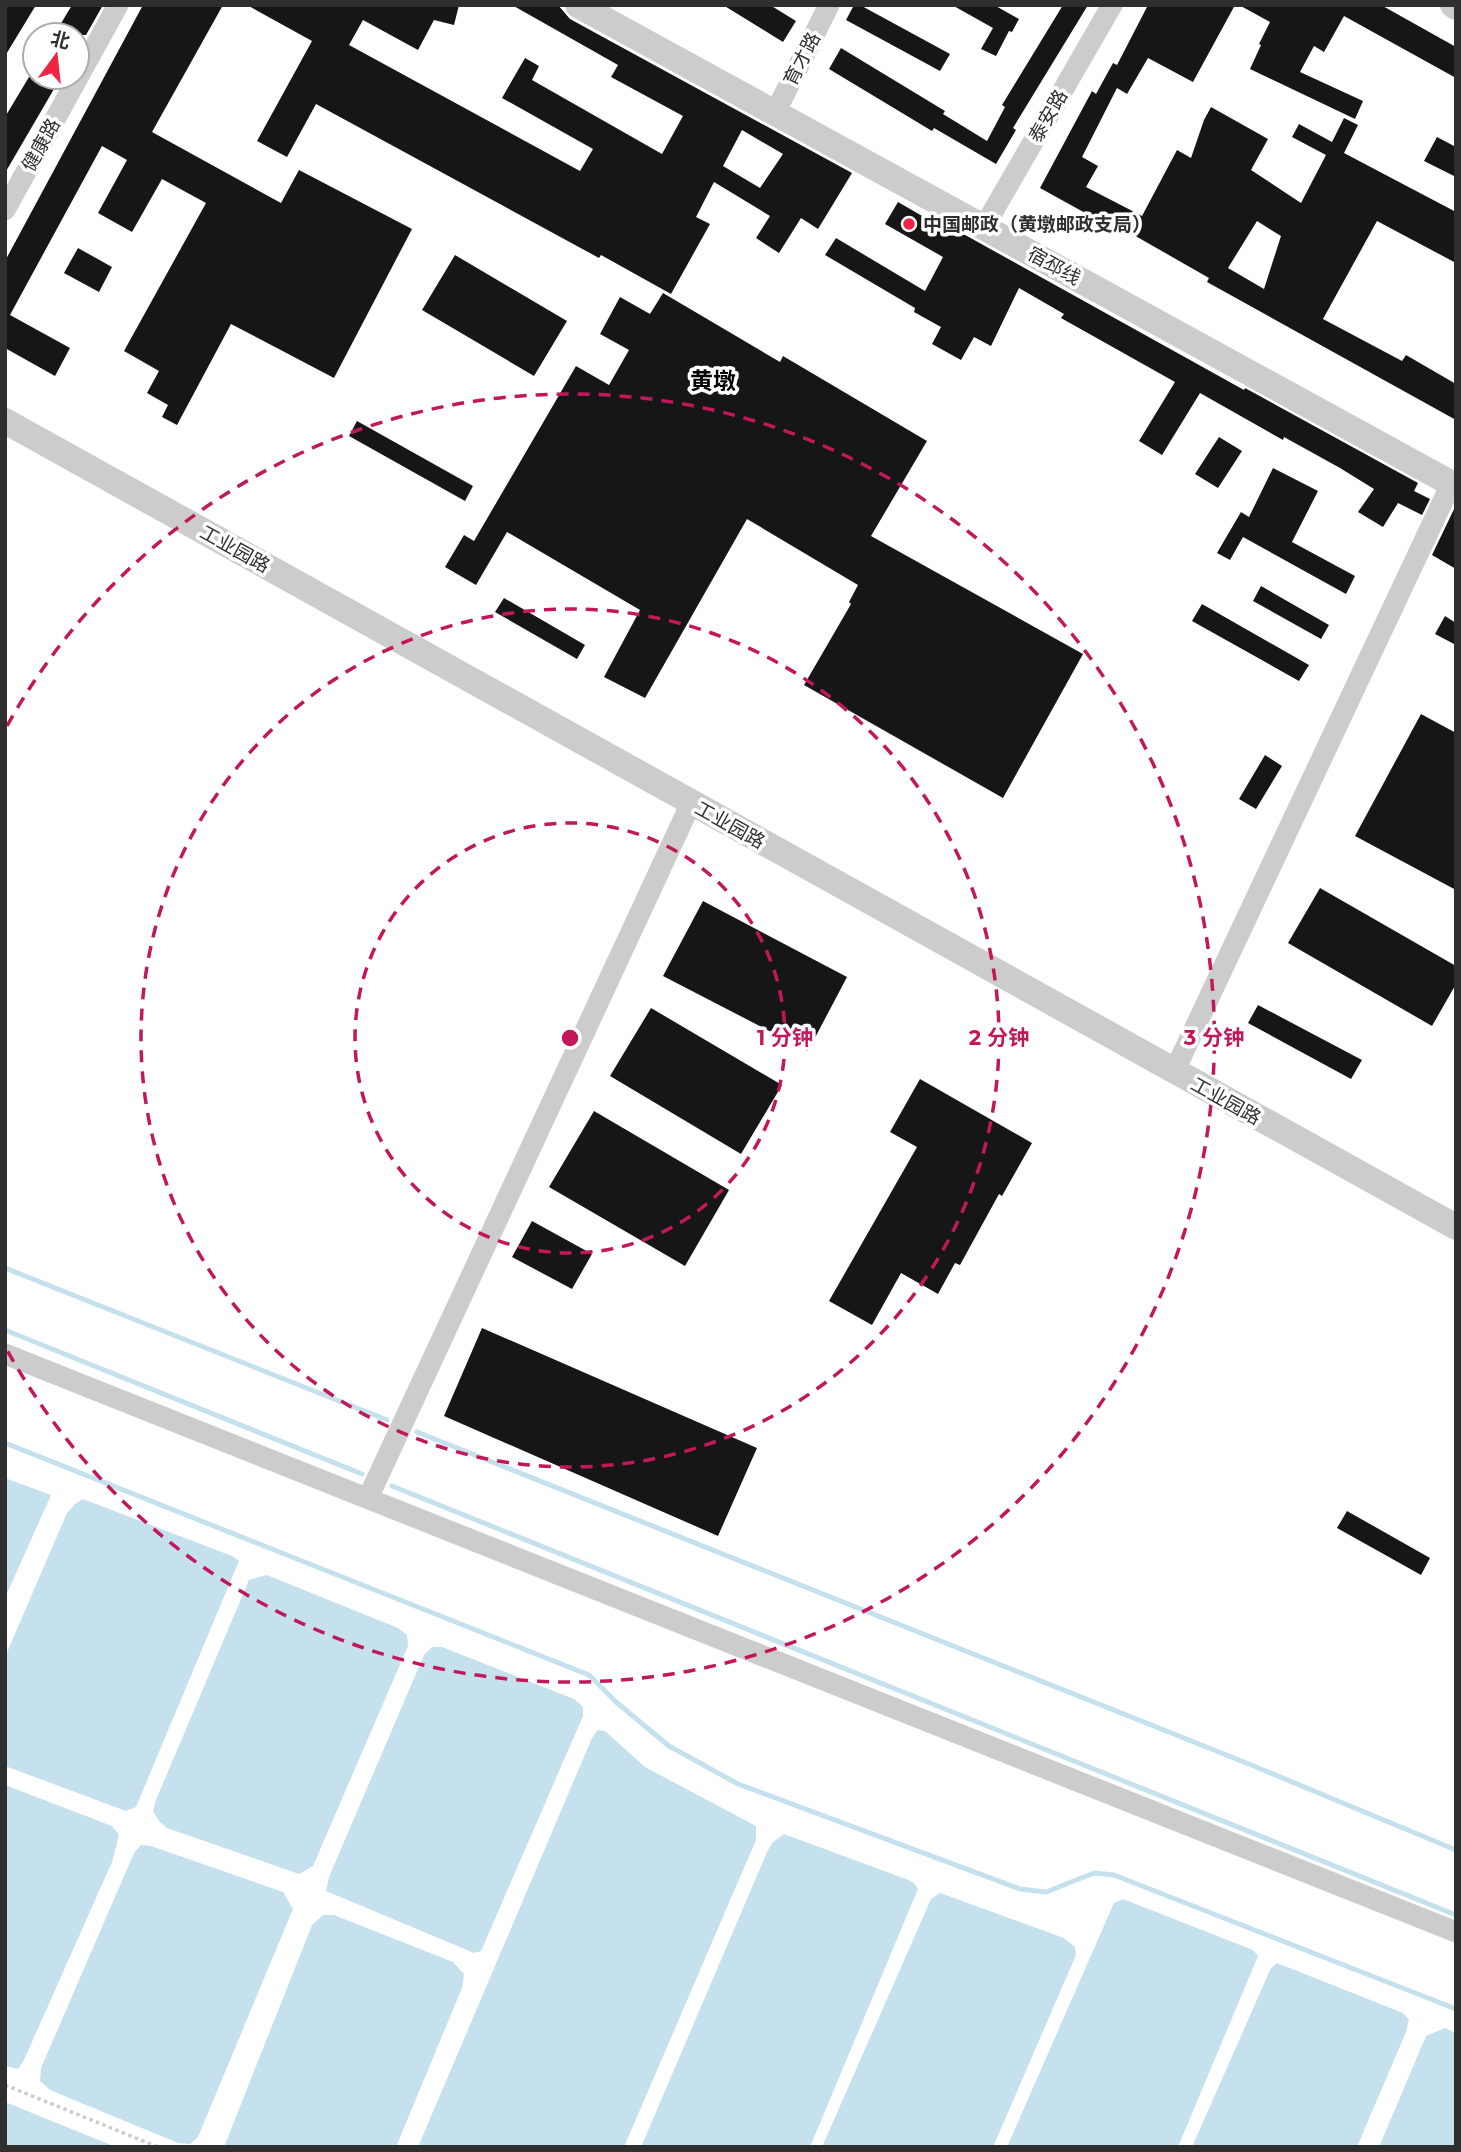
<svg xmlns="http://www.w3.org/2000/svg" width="1461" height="2152" font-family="Montserrat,'Noto Sans SC',sans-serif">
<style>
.water{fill:#c6e1ee}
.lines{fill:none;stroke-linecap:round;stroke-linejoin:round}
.stream{stroke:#c6e1ee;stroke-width:5}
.building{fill:#161616;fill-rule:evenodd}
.path{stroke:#ccc;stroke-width:3.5;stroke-dasharray:3.5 3.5;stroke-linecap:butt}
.minor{stroke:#ccc;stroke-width:21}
.tertiary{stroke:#ccc;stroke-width:26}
.ring{fill:none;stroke:#c2185b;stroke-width:3.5;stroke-dasharray:12 9}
.poi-dot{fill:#f12543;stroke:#fff;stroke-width:2.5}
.labels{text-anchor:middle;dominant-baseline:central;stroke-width:7;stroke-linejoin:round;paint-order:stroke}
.street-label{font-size:19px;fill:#2f2f2f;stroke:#fff}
.poi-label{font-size:19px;font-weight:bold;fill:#2f2f2f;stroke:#fff;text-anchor:start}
.quarter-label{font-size:23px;font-weight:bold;fill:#000;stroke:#fff}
.centre{fill:#c2185b;stroke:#fff;stroke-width:3.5}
.ring-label{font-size:21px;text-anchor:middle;font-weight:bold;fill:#c2185b;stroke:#fff;stroke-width:7;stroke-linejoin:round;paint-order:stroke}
</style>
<rect width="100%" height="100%" fill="#fff"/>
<path class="water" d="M5,1478L51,1495L5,1598Z
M83,1499L232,1556L239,1561L136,1807L126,1811L5,1766V1657L67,1513L75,1504Z
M267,1575L398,1628L407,1635L408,1646L313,1866L299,1874L167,1828L159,1821L153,1811L156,1800L249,1580Z
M432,1647H442L574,1699L583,1707V1716L481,1951L474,1953L326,1891L329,1877L424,1655Z
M598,1730L605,1731L645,1767L756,1826V1840L624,2147H418L592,1738Z
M5,1785L112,1826L119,1835L112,1862L24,2060L18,2069L5,2066Z
M784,1834L906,1879L914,1883L918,1889L810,2147H641L768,1850L773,1842Z
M141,1845L151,1846L283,1892L293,1909L198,2137L190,2144L178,2143L50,2090L40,2081L41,2068L134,1853Z
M940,1893L1064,1938L1075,1947L1076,1955L993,2147H822L931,1899Z
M1123,1899L1253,1950L1258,1956L1178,2147H1007L1114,1903Z
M323,1915H334L453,1962L464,1974L462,1988L396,2147H224L312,1925Z
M1277,1963L1403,2013L1409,2020L1406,2032L1357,2147H1192L1271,1968Z
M1445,2028L1456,2033V2147H1379L1426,2036Z
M5,2102L116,2147H5Z"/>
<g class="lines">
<path class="stream" d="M5,1268L387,1420
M5,1330L362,1474
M417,1432L1244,1762L1456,1850
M5,1443L589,1675L616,1702L669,1746L738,1784L1020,1889L1046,1892L1094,1873L1114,1875L1456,2009
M392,1486L1456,1915"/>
</g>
<path class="building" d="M5,5H36L5,56Z
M72,5H103L86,35H54Z
M143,5H223L152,132L281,203L299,170L412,229L334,378L231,324L177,425L162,417L168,405L147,393L159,371L124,351L206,203L162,179L132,232L98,213L127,160L102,146L10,315L70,348L55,376L5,348V261Z
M247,5H459L454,25L434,20L418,50L363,20L349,45L580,171L593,149L502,98L525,58L539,66L532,80L662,154L683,116L611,77L618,65L512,5H558L570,19L852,173L818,229L801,218L779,253L756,238L770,216L714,182L696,217L710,224L671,294L601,255L599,258L316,104L287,157L257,141L312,41ZM742,130L783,154L760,188L723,166Z
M723,5H770L796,21L783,42Z
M854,5H860L950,54L940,71L846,20Z
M952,5H994L1019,19L1012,32L1009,31L996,56L981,49L993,28Z
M1063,5H1088L1013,128L1016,130L996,164L934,128L932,131L829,69L841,48L945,111L943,114L987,141L1005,107L1002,105Z
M1148,5H1235L1193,82L1148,58L1127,94L1117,88L1082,157L1098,166L1086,187L1142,216L1177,150L1191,158L1204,120L1211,107L1268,139L1251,170L1301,203L1326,155L1292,137L1299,124L1332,142L1344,118L1358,125L1344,153L1456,212V263L1377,221L1323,319L1402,361L1406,355L1456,384V420L1207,282L1209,278L1118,226L1116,230L1040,188L1092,91L1096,94L1113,63L1117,65ZM1257,221L1281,236L1264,289L1228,268Z
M1239,5H1381L1456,47V78L1344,16L1324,52L1314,46L1300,72L1363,101L1355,119L1250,69L1261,45L1259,44L1270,22Z
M29,77H61L5,173V117Z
M1437,137L1456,147V177L1424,161Z
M898,202L955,235L958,231L1244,390L1245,388L1418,483L1414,491L1430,499L1422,515L1398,503L1383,527L1358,512L1374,489L1340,468L1284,437L1283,440L1200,393L1162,455L1139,441L1175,382L1061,318L1064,314L1019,288L991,346L974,337L961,360L932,344L941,327L914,312L915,308L825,255L836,238L925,291L943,257L885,224Z
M78,248L112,267L99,292L64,273Z
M455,255L567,321L534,376L422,310Z
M663,293L780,362L783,356L927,441L871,536L1083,654L1003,798L804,685L851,604L849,602L858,585L747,519L645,698L604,677L640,610L507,532L476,585L445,567L464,535L474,541L576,366L609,385L629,350L600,334L620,297L650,314Z
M357,421L473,486L465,501L349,436Z
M1219,437L1242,451L1218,488L1195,474Z
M1273,468L1318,491L1292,542L1355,576L1346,594L1243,537L1230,560L1217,553L1241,512L1249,517Z
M1456,505V569L1432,555Z
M1261,586L1329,625L1321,639L1253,601Z
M504,598L585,645L577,659L495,612Z
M1202,604L1309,665L1299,681L1192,621Z
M1445,616L1456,623V645L1435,634Z
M1421,714L1456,733V890L1355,836Z
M1265,755L1282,766L1256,809L1239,799Z
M1320,888L1456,966V984L1432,1026L1288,943Z
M703,901L847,977L808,1051L663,976Z
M1258,1005L1362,1060L1351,1079L1248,1023Z
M651,1008L782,1085L741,1154L610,1076Z
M920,1079L1032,1143L1002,1196L999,1194L960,1265L955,1263L938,1294L901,1273L872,1325L829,1301L917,1147L890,1132Z
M594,1111L729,1190L685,1266L549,1187Z
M532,1221L592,1254L572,1289L512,1257Z
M482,1328L757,1448L718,1536L444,1416Z
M1347,1511L1430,1558L1421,1575L1337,1528Z"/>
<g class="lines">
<path class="path" d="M5,2085L158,2147"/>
<path class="minor" d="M775,113L829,5
M5,210L118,5
M984,227L1112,5
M1174,1072L1451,484
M5,1354L1456,1932
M368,1498L691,803"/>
<path class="tertiary" d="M578,5L1456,486
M1453,5L1456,7
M5,421L1456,1227"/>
</g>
<g class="ring">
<circle cx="570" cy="1038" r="215"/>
<circle cx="570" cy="1038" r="429"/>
<path d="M7 726A644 644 0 1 1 7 1350"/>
</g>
<circle class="poi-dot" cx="909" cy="224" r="7"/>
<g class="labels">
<g class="street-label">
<text transform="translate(802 59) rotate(-63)">育才路</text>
<text transform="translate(1048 116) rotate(-60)">泰安路</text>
<text transform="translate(41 145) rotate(-61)">健康路</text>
<text transform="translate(1054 266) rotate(29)">宿邳线</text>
<text transform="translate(235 549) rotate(29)">工业园路</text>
<text transform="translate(730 825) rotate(29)">工业园路</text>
<text transform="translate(1226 1101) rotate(29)">工业园路</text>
</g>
<g class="poi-label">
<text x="923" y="224">中国邮政（黄墩邮政支局）</text>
</g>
<g class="quarter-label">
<text x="713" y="381">黄墩</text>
</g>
</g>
<circle cx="570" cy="1038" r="10" class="centre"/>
<g class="ring-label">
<text x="785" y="1045">1 分钟</text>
<text x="999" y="1045">2 分钟</text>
<text x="1214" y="1045">3 分钟</text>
</g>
<rect width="1461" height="2152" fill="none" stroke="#2f2f2f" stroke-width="14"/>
<g transform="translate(56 56) rotate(15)"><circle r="33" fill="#ffffff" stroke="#acacac" stroke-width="2"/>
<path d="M0-5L12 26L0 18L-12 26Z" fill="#f12543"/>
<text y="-10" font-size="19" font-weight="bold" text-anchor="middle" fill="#2f2f2f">北</text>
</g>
</svg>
